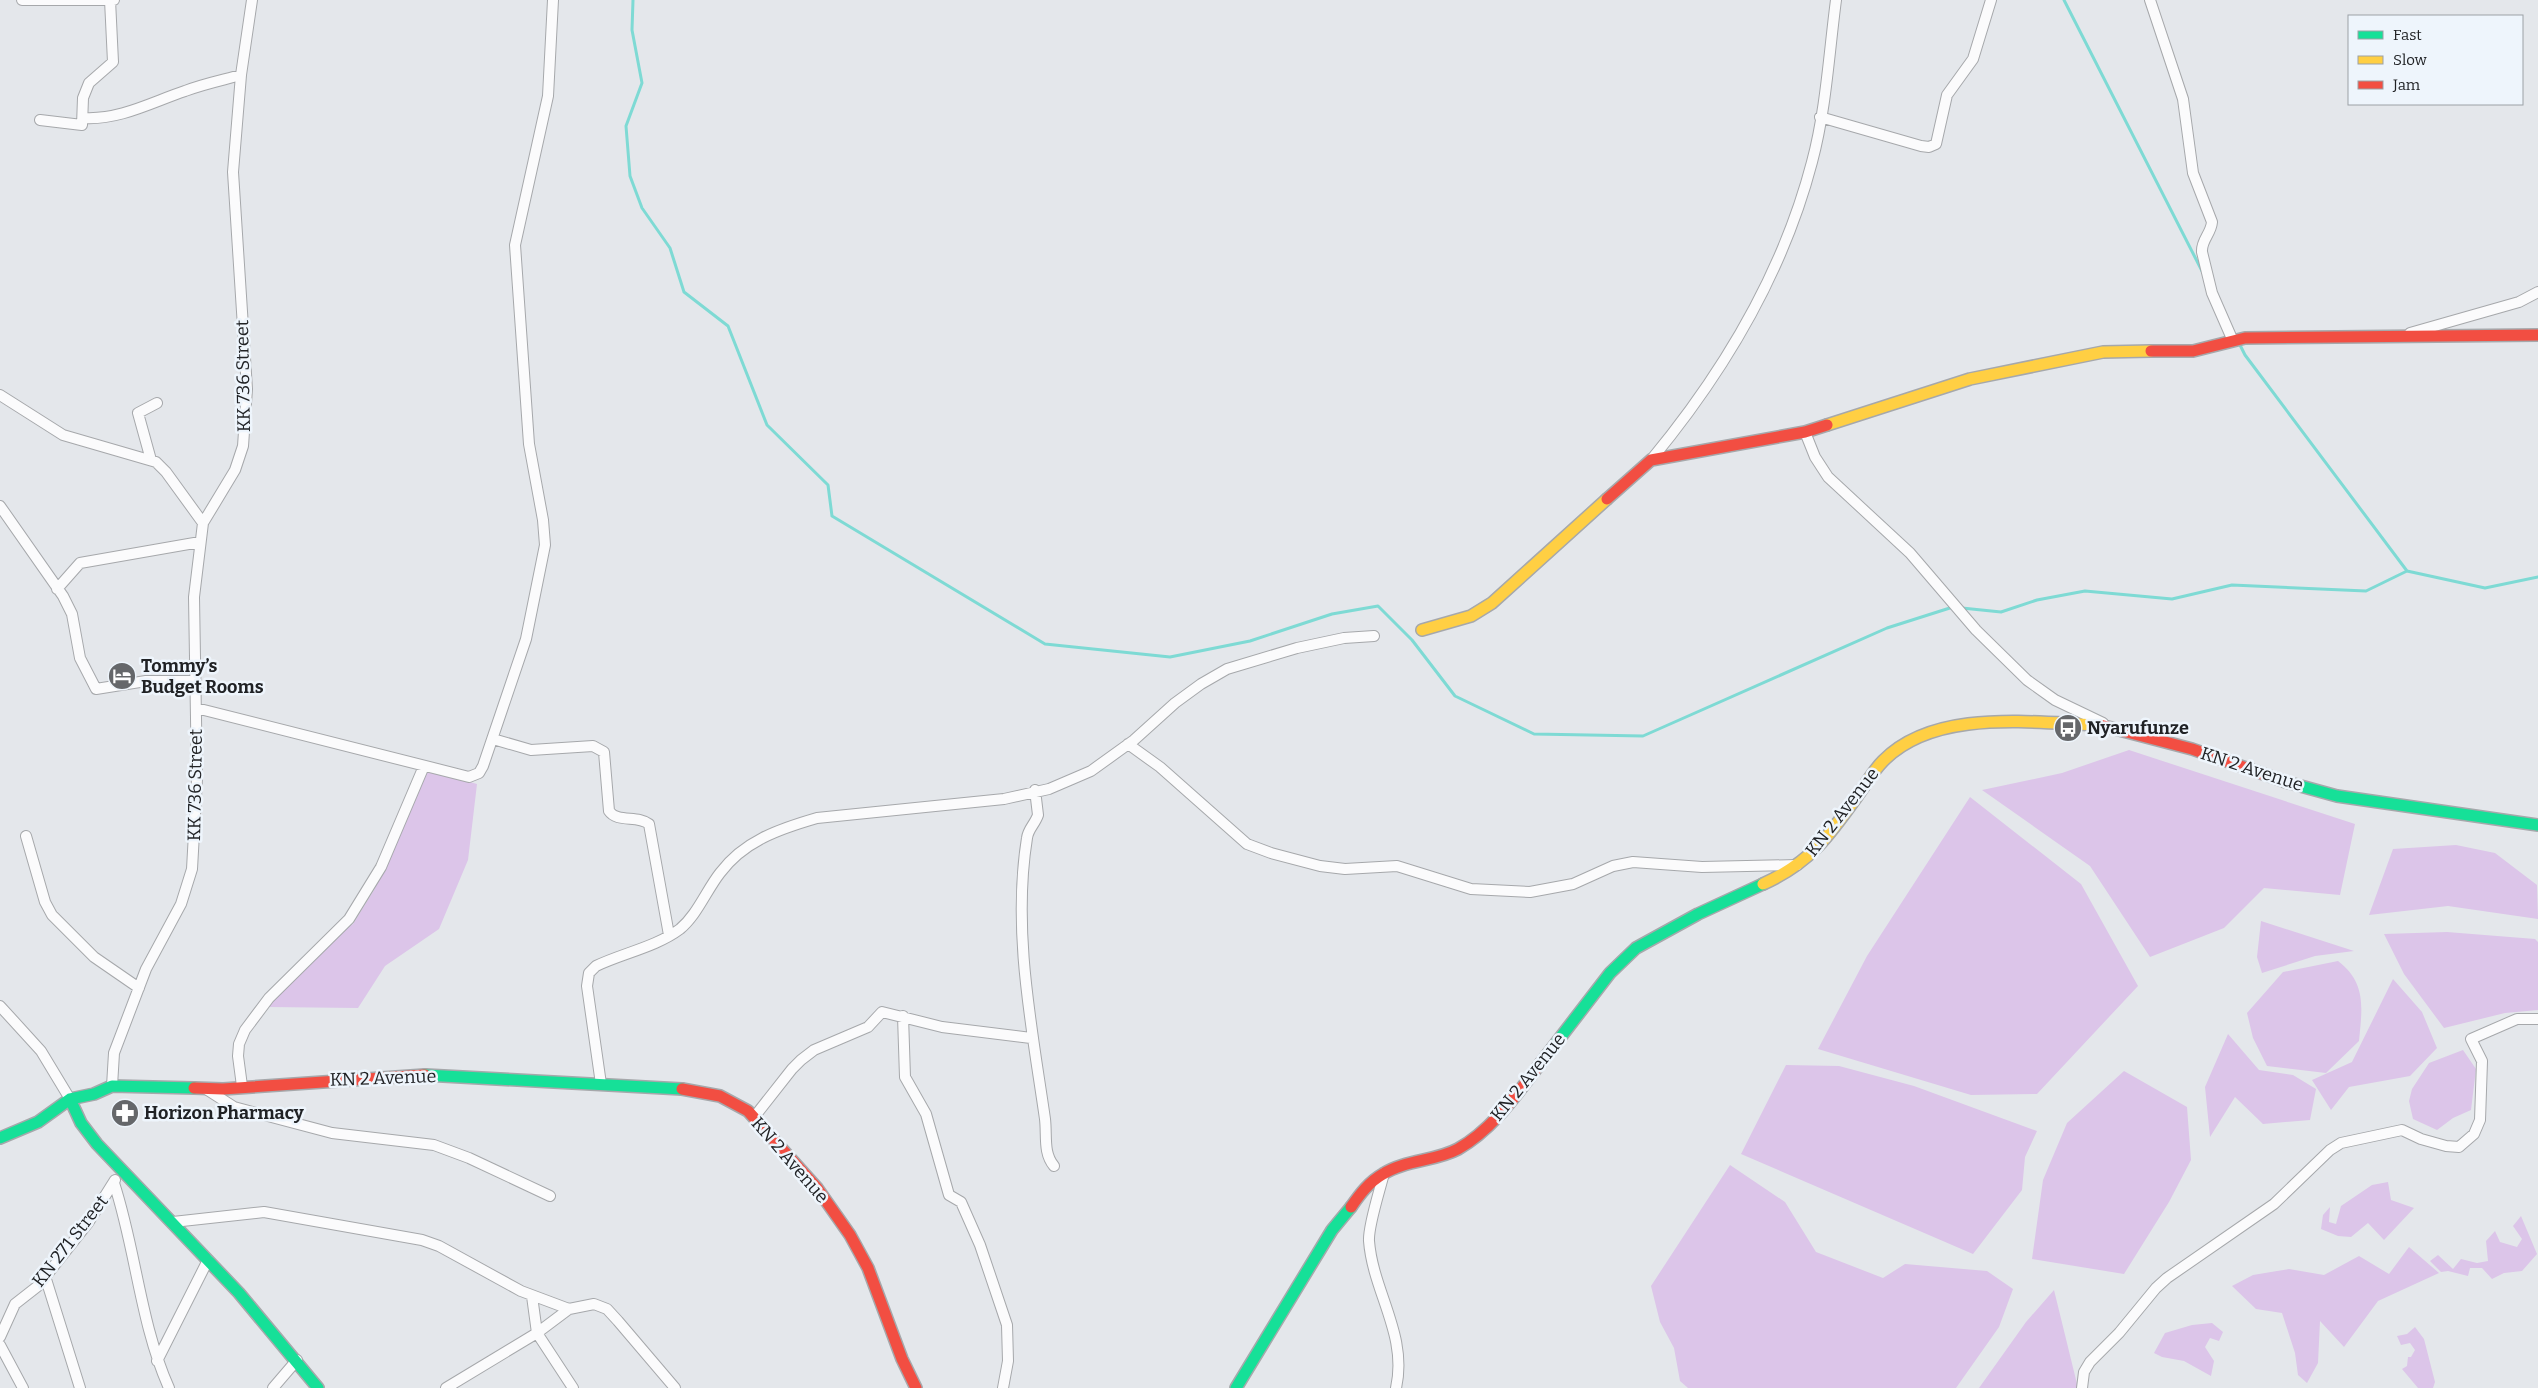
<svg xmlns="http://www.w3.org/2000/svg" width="2538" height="1388" font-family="Bitter,serif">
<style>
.green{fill:#dcc5e9}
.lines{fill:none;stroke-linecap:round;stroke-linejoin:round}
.stream{stroke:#7edad4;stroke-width:3}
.street-casing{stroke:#a6a8ab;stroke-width:12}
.fast-casing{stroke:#a6a8ab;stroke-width:14}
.slow-casing{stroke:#a6a8ab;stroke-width:14}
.jam-casing{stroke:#a6a8ab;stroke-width:14}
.street{stroke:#fbfbfc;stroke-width:10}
.fast{stroke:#16e098;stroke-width:11}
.slow{stroke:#ffcf43;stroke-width:11}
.jam{stroke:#f24e42;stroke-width:11}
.labels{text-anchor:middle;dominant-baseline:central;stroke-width:5;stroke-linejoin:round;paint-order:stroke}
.street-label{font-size:18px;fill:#202225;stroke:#eef5fc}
.poi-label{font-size:18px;font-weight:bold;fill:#202225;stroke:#eef5fc;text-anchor:start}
</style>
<rect width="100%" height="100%" fill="#e4e7eb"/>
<path class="green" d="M2129,750L2355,824L2340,895L2264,888L2224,928L2150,957L2090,866L1982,790L2062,773Z
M428,770L477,784L468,860L439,929L385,966L358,1008L268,1007L280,991L328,940L353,924L374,890Z
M1970,797L2081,884L2138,986L2037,1094L1971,1095L1818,1049L1867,956Z
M2456,845L2495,853L2537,885L2538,919L2448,906L2369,915L2393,849Z
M2261,921L2354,951L2315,956L2262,973L2257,957Z
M2447,932L2535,939L2538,942V1010L2505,1013L2444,1028L2404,974L2384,934Z
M2338,961C2367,983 2362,1009 2359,1041L2326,1073L2267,1066L2253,1038L2247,1013L2283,972Z
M2393,979L2422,1012L2437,1048L2410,1076L2349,1087L2331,1110L2312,1080L2352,1062Z
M2228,1034L2259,1070L2293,1075L2316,1089L2310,1120L2263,1124L2235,1097L2210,1137L2205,1087Z
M2463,1050L2476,1069L2471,1110L2453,1118L2437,1130L2413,1119L2409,1101L2412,1089L2429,1063Z
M1786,1065L1839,1066L1914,1086L2037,1131L2025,1157L2022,1190L1973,1254L1741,1154Z
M2124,1071L2187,1107L2191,1160L2169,1202L2124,1274L2032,1259L2043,1180L2067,1123Z
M1730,1165L1785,1202L1816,1252L1883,1278L1905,1264L1987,1271L2013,1289L1999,1327L1956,1388H1688L1680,1381L1674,1348L1660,1322L1651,1286Z
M2388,1182L2391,1200L2414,1208L2384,1240L2368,1223L2351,1237L2338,1236L2321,1229L2323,1215L2330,1207L2329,1222L2336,1224L2341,1206L2372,1185Z
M2521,1216L2537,1254L2522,1271L2504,1273L2492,1279L2482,1268H2470L2468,1276L2448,1271L2441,1272L2430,1261L2438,1255L2453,1269L2461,1259L2477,1263L2488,1261L2486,1241L2495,1231L2500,1242L2517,1247L2522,1239L2513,1226Z
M2409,1247L2439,1273L2378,1301L2344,1347L2320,1321L2318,1363L2307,1383L2298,1375L2295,1353L2282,1313L2256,1309L2232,1286L2253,1275L2289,1269L2324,1275L2359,1256L2389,1274Z
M2054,1290L2078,1388H1979L2026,1322Z
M2212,1323L2223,1332L2219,1341L2210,1338L2205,1347L2214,1361L2211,1376L2184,1361L2162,1357L2154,1353L2165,1333L2192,1325Z
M2415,1327L2424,1339L2435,1382L2433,1388H2418L2402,1369L2407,1366L2408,1357H2411L2415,1350L2410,1343L2401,1345L2397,1336L2407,1334Z"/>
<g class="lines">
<path class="stream" d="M633,0L632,30L642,83L626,126L630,176L642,208L670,248L684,292L728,326L767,425L828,485L832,516L1045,644L1170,657L1250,641L1332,614L1378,606L1412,640L1455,696L1534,734L1643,736L1887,628L1953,607
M2064,0L2202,271
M2239,343L2245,355L2407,571L2485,588L2538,577
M1962,608L2001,612L2037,600L2085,591L2172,599L2232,585L2366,591L2407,571"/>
<defs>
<path id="street" d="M22,0H114
M2150,0L2183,99L2193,173L2212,222C2211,234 2201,240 2202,252L2212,293L2233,341
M1820,117L1921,146L1929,147L1936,144L1947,95L1973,59L1991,0
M84,118C120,120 152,102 185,91C203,84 223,80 241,75
M40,120L82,125L83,98L89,83L113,62L110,0
M2410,333L2519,302L2538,292
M0,395L63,435L156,462L166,472L203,523
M1805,432L1815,457L1828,477L1910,553L1976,630L2027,680L2055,700L2103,723
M151,460L138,413L157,403
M1651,460C1724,372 1783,273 1812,162C1826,110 1829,53 1836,0
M0,506L63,596L72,614L80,658L96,689L146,681H195
M57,589L80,563L200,542
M196,708L469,777L479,773L483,766L526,639L545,545L543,520L529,444L515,245L548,96L553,0
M493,739L531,750L593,746L604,752L609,811C617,823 638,815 649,824L669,935
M1128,744L1160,767L1247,844L1271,853L1320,866L1345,869L1397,866L1471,889L1530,892L1573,884L1613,866L1633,862L1702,867L1797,865
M1035,790L1038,815C1035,824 1028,829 1027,838C1012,931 1032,1028 1045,1119C1047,1136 1043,1153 1054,1166
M26,836L45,902L52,915L94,957L139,988
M0,1006L41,1051L70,1099
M903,1016L905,1077L926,1114L949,1195L961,1202L980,1245L1007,1325L1008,1361L1003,1388
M601,1084L587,986L589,973L596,966C623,953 656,947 680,929C697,915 706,891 720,873C744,841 779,829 817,818L1004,799L1049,789L1091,771L1134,740L1175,703L1201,684L1227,669L1297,648L1344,638L1374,636
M112,1086L114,1053L146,969L181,904L192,869L197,779L194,597L203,523L235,470L243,446L247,389L233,172L241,75L252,0
M242,1086L238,1056L239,1044L245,1030L269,998L349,919L381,867L424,766
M206,1089L234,1107L332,1133L434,1145L469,1158L550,1196
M755,1116L792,1069L801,1060L814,1050L868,1027L882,1012L942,1027L1031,1038
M1384,1173C1380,1190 1368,1226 1369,1241C1373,1292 1408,1335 1396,1388
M114,1183C136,1250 140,1323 169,1388
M173,1222L264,1212L422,1240L439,1246L521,1291L569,1309
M45,1276L80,1388
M532,1296L537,1333L573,1388
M0,1337L15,1304L38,1286L88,1223L115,1180
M0,1345L23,1388
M157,1361L208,1260
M273,1388L297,1360
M446,1388L537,1333L569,1309L594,1304L607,1309L618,1321L675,1388
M2082,1388L2084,1372L2090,1362L2119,1333L2156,1288L2167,1278L2274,1204L2330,1150L2341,1143L2402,1130L2421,1139L2446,1146L2459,1147L2474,1134L2480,1120L2482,1061L2471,1039L2517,1019H2538"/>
<path id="fast" d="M2286,782L2337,796L2538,825
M1540,1064L1610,973L1636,948L1698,914L1763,884
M425,1075L682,1089
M70,1099L81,1123L97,1144L239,1293L318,1388
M0,1138L38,1122L70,1099L94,1094L112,1086L194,1088
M1236,1388L1332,1230L1351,1207"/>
<path id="slow" d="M1827,425L1970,379L2103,352L2151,351
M1422,630L1471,616L1492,603L1607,499
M1763,884C1810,863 1829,836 1858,795C1866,784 1873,771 1883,761C1935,708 2032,723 2100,725"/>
<path id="jam" d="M2151,351H2193L2245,338L2538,335
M1607,499L1651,460L1805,432L1827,425
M2100,725L2192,749L2286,782
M194,1088L223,1089L425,1075
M682,1089L720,1096L748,1111L817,1188L850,1235L868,1268L902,1359L916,1388
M1351,1207C1360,1194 1369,1182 1383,1174C1405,1160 1436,1161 1458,1149C1493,1129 1516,1095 1540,1064"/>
</defs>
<use href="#street" class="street-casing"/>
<use href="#fast" class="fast-casing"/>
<use href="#slow" class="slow-casing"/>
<use href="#jam" class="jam-casing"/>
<use href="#street" class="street"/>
<use href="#fast" class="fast"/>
<use href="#slow" class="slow"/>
<use href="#jam" class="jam"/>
</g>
<defs>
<symbol id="hotel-disc" viewBox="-11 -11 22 22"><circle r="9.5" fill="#65676a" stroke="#eef5fc"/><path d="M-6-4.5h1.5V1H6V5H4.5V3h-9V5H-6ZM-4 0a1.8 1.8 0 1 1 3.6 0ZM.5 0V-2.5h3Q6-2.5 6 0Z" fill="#fff"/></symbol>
<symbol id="bus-disc" viewBox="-11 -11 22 22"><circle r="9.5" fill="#65676a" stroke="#eef5fc"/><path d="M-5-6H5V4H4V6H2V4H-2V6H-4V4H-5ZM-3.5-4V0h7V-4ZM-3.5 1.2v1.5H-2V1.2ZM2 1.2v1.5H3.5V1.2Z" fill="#fff"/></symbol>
<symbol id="pharmacy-disc" viewBox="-11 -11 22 22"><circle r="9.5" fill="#65676a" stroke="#eef5fc"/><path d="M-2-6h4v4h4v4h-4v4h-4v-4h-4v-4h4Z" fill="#fff"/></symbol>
</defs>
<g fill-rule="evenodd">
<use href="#hotel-disc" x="106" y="660" width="32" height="32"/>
<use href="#bus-disc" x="2052" y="712" width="32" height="32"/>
<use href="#pharmacy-disc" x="109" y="1097" width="32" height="32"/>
</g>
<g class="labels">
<g class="street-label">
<text transform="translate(243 376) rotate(-91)">KK 736 Street</text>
<text transform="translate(2252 769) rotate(18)">KN 2 Avenue</text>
<text transform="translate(195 785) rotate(-89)">KK 736 Street</text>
<text transform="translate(1842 812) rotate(-52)">KN 2 Avenue</text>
<text transform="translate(1528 1077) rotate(-51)">KN 2 Avenue</text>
<text transform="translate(383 1078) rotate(-2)">KN 2 Avenue</text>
<text transform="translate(790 1160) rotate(49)">KN 2 Avenue</text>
<text transform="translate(70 1241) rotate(-52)">KN 271 Street</text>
</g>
<g class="poi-label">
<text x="141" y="666">Tommy’s<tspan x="141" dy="21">Budget Rooms</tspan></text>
<text x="2087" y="728">Nyarufunze</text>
<text x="144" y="1113">Horizon Pharmacy</text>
</g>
</g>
<rect x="2348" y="15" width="175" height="90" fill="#eef5fc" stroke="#9ca1a6"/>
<rect x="2358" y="31" width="25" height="8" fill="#16e098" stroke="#9ca1a6"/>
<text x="2393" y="40" font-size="15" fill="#202225">Fast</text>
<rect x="2358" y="56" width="25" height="8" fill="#ffcf43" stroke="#9ca1a6"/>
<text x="2393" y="65" font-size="15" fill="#202225">Slow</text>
<rect x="2358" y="81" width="25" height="8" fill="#f24e42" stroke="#9ca1a6"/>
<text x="2393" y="90" font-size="15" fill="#202225">Jam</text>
</svg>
